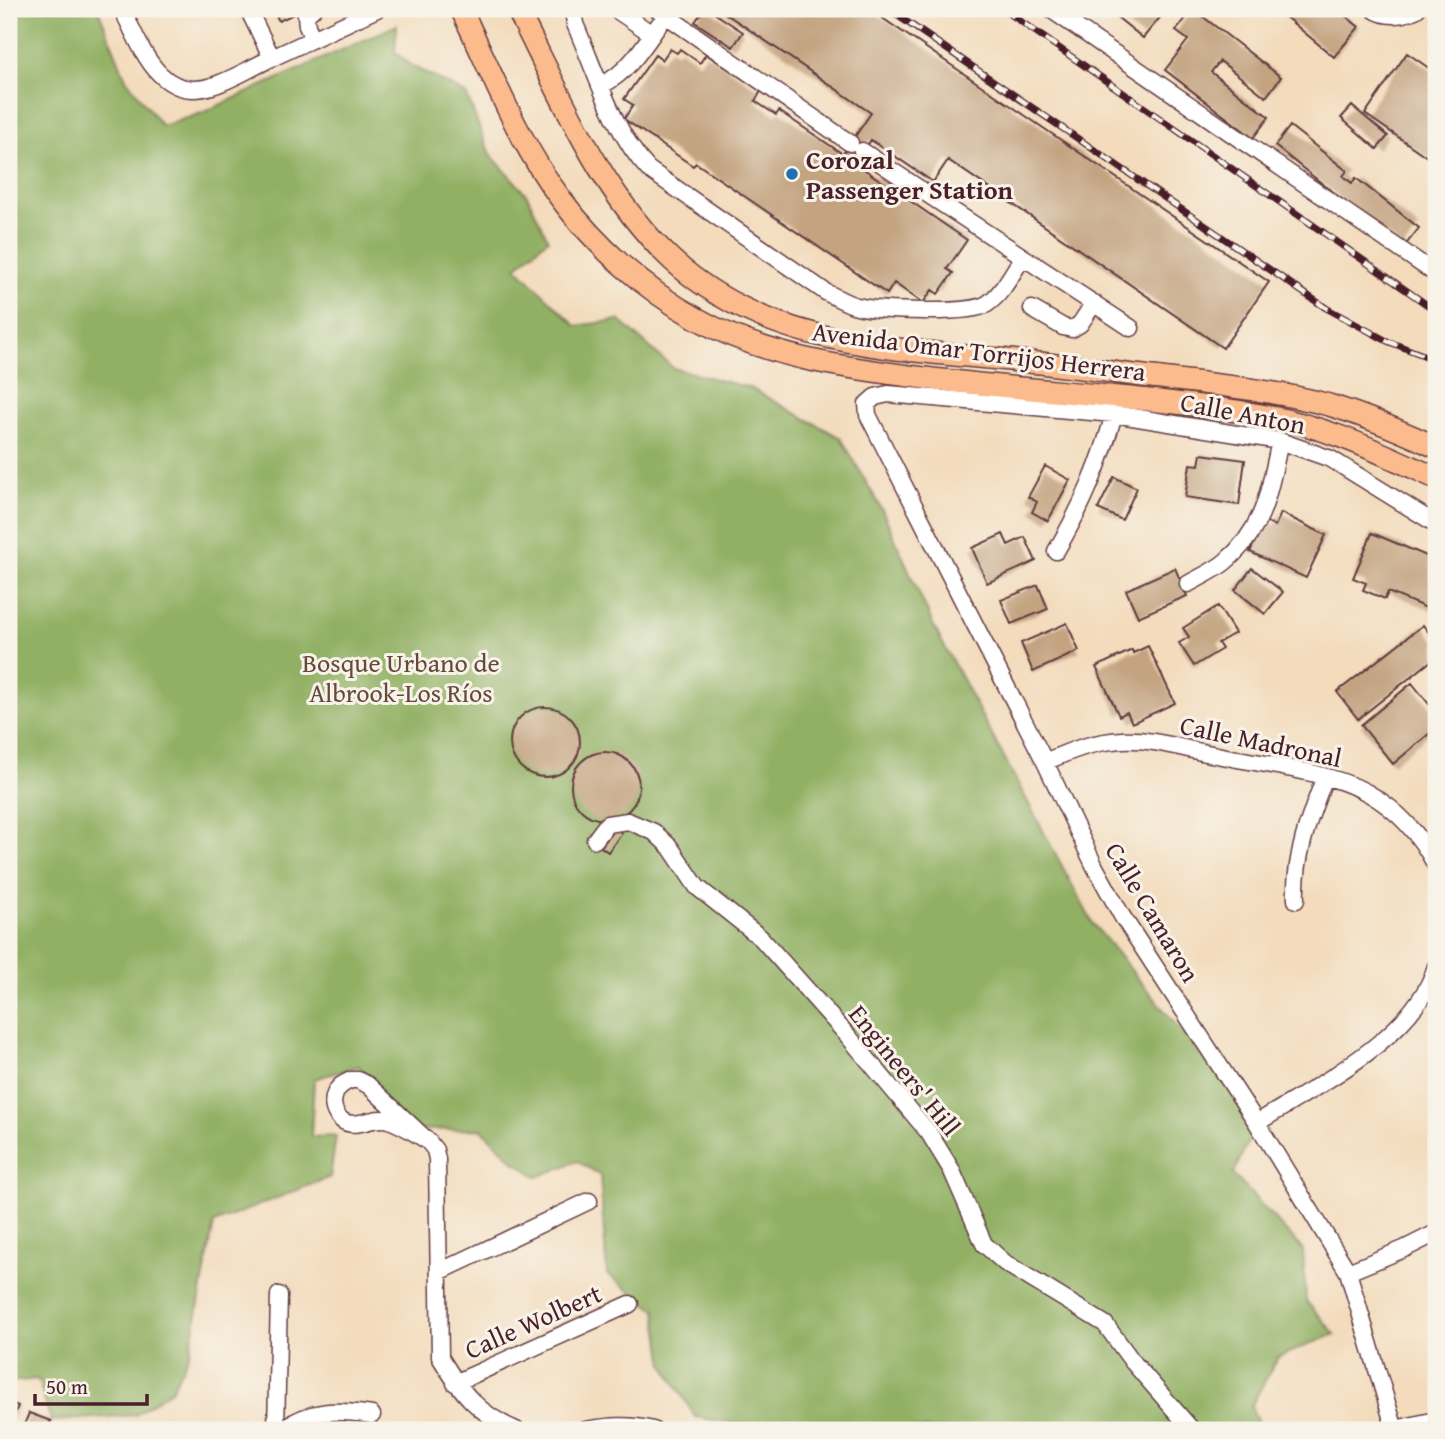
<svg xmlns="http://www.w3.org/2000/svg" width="1445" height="1439" font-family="'Gentium Book Plus',serif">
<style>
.forest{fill:#91b063;stroke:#6e6847;stroke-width:2}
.building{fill:#c3a380}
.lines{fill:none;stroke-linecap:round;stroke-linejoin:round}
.minor-casing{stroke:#633b41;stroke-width:19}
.major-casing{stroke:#633b41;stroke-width:24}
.minor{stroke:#fff;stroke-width:16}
.major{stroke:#fbbb8c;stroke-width:21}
.rail-casing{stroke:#4a1f2b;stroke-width:7}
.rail{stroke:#f7f3e8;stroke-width:4.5;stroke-dasharray:13;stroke-linecap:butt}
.poi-dot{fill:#1f6fb2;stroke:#f7f3e8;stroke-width:2.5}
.labels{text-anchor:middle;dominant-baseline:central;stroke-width:6;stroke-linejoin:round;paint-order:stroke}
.poi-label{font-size:26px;font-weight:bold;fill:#4a1f2b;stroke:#f7f3e8;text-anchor:start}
.street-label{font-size:26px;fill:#4a1f2b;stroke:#f7f3e8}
.park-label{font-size:26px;fill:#654a3c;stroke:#f7f3e8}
</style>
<rect width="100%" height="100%" fill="#f7f3e8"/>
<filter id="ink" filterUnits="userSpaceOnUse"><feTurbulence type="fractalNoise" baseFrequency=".0143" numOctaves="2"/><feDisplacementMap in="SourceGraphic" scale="14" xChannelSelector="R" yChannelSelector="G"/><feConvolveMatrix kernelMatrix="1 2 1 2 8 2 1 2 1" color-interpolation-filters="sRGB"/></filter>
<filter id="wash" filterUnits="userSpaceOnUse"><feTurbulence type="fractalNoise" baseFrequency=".00686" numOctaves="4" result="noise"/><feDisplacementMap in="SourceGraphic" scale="28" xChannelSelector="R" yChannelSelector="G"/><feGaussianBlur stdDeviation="1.57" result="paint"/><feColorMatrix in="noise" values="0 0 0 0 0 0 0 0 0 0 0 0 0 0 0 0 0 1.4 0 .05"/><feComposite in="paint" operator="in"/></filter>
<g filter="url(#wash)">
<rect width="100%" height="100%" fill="#f3dbbc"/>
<path class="forest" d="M9,9H98L126,79L162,126L202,113L397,25L395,52L412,66L466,94L490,154L527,195L548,239L516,267L576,326L619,320L673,368L750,388L841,438L882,510L934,627L1093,924L1257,1123L1233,1174L1303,1250L1306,1301L1335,1334L1278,1357L1251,1406L1261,1430H965L744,1425L695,1417L664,1365L656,1310L607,1274L600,1175L577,1161L538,1177L515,1162L481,1129L414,1130L380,1097L359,1066L314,1079L311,1137L336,1136L330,1177L214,1223L190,1352L172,1389L135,1415L51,1421L38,1379L9,1382Z"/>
<g id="blocks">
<path class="building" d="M272,9H304L279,21Z
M704,9H708L743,32L733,47L695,22Z
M719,9H869L1269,282L1223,348L948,160L933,182L871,140L855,163L967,240L947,269L953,273L938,294L932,290L923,303L894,283L887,294L696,163L693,166L624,119L633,105L624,99L655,55L662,60L670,49L677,53L680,49L700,63L706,54L761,91L755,101L776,115L779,111L843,154L871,113Z
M1107,9H1167L1143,38Z
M1193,9L1281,77L1266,97L1220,61L1211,72L1269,117L1253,138L1165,70L1188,40L1176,31Z
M1276,9H1337L1359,27L1334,57Z
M1407,53L1436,73V149L1430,159L1365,114Z
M1352,106L1388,136L1377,149L1341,118Z
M1290,126L1347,171L1343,176L1352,183L1356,178L1419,228L1403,248L1275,146Z
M1201,454L1245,460L1239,505L1185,497L1190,464L1199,465Z
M1045,466L1070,480L1048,521L1032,512L1037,502L1028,497Z
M1114,477L1137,488L1122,520L1098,509Z
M1281,513L1326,535L1306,578L1250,552L1264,521L1275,526Z
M1372,533L1436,560V612L1388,592L1385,599L1363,590L1366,583L1353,578Z
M1003,534L1008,545L1025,537L1036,561L987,583L972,548Z
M1175,568L1187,596L1138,617L1126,590Z
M1252,568L1283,592L1265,614L1235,590Z
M1038,585L1048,609L1011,624L1001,600Z
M1218,606L1235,633L1218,643L1222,649L1194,666L1179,643L1189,637L1183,628Z
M1067,623L1079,651L1033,672L1021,643Z
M1423,625L1436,642V657L1358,719L1337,692Z
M1148,646L1175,703L1132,723L1127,712L1119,716L1096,667L1132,650L1133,653Z
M1412,683L1436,713V728L1393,764L1361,725Z
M510 742a35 35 0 1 1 70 0a35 35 0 1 1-70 0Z
M571 786a34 34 0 1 1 68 0a34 34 0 1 1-68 0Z
M615,828L622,833L608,852L601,847Z
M9,1402L18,1406L9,1426Z
M29,1413L51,1421L47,1430H22Z"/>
</g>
</g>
<g filter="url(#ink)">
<use href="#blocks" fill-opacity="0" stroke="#633b41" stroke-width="2"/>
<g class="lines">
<defs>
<path id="minor" d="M122,9C141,46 159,103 212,86C232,80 252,67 272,58
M248,9L272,58L377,9
M573,9L575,24C595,70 614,133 648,169L827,293C837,297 847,304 857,306C878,311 970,315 987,304C1003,293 1012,273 1023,257
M615,9L652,34
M657,9L850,143
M1050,9L1436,274
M1373,9C1386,18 1403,16 1417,9
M313,39L307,26L306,15L313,9
M602,85C631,71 647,40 666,15
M862,151L1131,328
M1032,309L1063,327L1072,329L1080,324L1094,303
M1056,551C1083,505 1100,465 1114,414
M1188,584C1200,577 1214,571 1225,562C1266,527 1269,490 1280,441
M1045,762C1072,750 1092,742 1122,740C1151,738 1188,750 1217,755C1263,765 1326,770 1368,793C1398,810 1421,836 1436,866
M595,840L607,824L628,821L654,832L670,847L697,887L761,938L848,1036L929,1133L951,1169L984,1244L1005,1263L1105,1324L1132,1361L1192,1430
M1296,900C1294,857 1309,818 1325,777
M351,1080H358L368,1085L428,1141C416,1134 402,1124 389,1120C371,1114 351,1135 337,1115C333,1109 332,1101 335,1094C338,1086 344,1083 351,1080Z
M1257,1123C1317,1085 1416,1037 1436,966
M428,1141L435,1150L437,1159L440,1357C461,1392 478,1414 516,1430
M439,1272L589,1201
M1348,1272L1404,1249L1436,1233
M455,1383L630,1304
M1395,1429L1436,1420
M276,1430L279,1295
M281,1430C312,1408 336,1410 372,1415
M585,1430C609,1426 629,1424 653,1430
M1395,1430L1348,1272L1257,1123L1122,916L1095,867L1045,762L868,415L867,404L875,397L888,394L1114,414L1280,441L1331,459L1436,524"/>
<path id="major" d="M461,9C492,73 518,142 561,199C596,246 645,290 696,318C766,358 847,368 925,378C1037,392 1150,396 1261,415C1324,425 1379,452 1436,478
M517,9C561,95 600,193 672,260C769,349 896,348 1019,361C1066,365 1113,373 1161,378C1217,385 1274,390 1329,405C1366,416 1401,431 1436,447"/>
</defs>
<use href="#minor" class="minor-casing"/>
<use href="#major" class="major-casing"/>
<use href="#minor" class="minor"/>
<use href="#major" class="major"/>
<defs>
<path id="rail" d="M888,9L1326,308L1387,341L1436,360
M1003,9L1436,311"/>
</defs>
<use href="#rail" class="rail-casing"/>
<use href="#rail" class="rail"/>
</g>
</g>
<circle class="poi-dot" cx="792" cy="174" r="7"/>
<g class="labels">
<g class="poi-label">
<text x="806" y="159">Corozal<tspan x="806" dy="30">Passenger Station</tspan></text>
</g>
<g class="street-label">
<text transform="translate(979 351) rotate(7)">Avenida Omar Torrijos Herrera</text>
<text transform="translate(1243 413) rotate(11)">Calle Anton</text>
<text transform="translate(1261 741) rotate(12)">Calle Madronal</text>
<text transform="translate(1153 912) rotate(59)">Calle Camaron</text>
<text transform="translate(905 1070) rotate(51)">Engineers' Hill</text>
<text transform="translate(533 1321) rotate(-24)">Calle Wolbert</text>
</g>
<g class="park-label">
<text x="401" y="662">Bosque Urbano de<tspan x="401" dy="30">Albrook-Los Ríos</tspan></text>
</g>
</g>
<rect width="1445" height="1439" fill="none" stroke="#f7f3e8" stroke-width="35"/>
<path d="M35 1394v10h112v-10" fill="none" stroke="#4a1f2b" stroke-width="3.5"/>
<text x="46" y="1394" font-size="21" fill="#4a1f2b" stroke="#f7f3e8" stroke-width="5" paint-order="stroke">50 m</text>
</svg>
